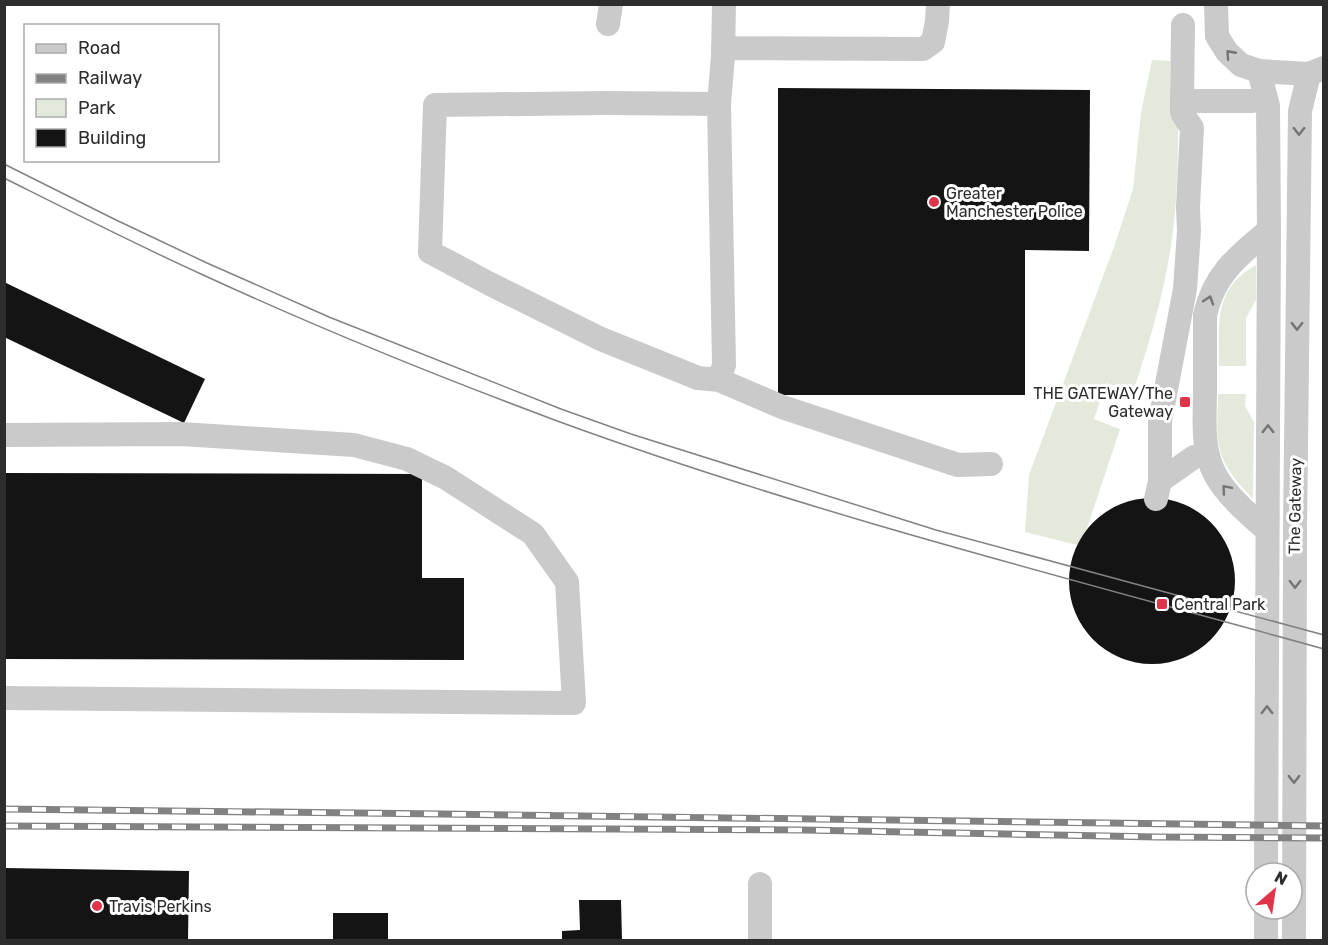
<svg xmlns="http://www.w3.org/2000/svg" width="1328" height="945" font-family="Rubik,sans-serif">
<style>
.green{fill:#e4eadb}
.building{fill:#141414}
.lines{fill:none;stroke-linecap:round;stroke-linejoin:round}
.minor{stroke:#cacaca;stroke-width:24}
.tram{stroke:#828282;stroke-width:1.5}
.rail-casing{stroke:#828282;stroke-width:7}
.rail{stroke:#fff;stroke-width:4.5;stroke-dasharray:14;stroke-linecap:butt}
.oneway{stroke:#747474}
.poi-dot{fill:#df344a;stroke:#fff;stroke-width:2}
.labels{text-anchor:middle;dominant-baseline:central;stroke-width:6;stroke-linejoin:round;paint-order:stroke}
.poi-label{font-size:16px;fill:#2d2d2d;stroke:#fff;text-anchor:start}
.street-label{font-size:16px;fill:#2d2d2d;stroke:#fff}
</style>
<rect width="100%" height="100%" fill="#fff"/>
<path class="green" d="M1152,60L1170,61V117H1178C1178,144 1178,172 1176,200C1172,265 1154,330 1133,392L1106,383L1094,419L1120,429L1086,531L1077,545L1025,532L1029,475L1114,247L1133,189L1141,113Z
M1256,265V300L1246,318V366H1219C1219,323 1213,289 1256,265Z
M1218,394H1246L1245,406L1254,422L1253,499C1242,487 1231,476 1224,461C1214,441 1218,415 1218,394Z"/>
<path class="building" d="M778,88L1090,90L1089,251L1025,250V395H778Z
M4,282L205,379L184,423L4,337Z
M4,473L422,474V578H464V660L4,659Z
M1069 581a83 83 0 1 1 166 0a83 83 0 1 1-166 0Z
M4,868L189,871L188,940H4Z
M579,900H621L622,940H562V931L580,930Z
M333,913H388V940H333Z"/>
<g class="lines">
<path class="minor" d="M1216,4L1217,36L1227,52L1241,65L1259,71L1309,74L1324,68
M608,24L611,4
M1183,25L1182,101H1252
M723,48L923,49L933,42L937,21L938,4
M1259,71L1268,106L1269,230L1266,873
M719,104L606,103L435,105L430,252L490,284L601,339L698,378L719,380L724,365L719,104L723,56L724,4
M719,380L782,407L958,465L991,464
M4,435L181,434L354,445L407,459L446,478L533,534L567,582L574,703L4,698
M1160,481L1194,457
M1156,499L1160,481V421L1185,289L1189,231L1188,207L1192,128L1182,113V101
M1267,530C1250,516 1227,496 1216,476C1201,450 1205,418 1205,389C1205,365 1205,340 1205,315C1214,274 1238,256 1269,230
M760,884V940
M1266,940V909
M1294,940L1295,529L1300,111L1309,74"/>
<path class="tram" d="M4,164L114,219L207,263L329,317L561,409L631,434L936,530L1324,635
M4,178C70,211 135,244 201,274C318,328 439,377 560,422C809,513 1068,578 1324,649"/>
<defs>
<path id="rail" d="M4,809L442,814L1324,826
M4,826L803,830L1157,837L1324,838"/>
</defs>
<use href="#rail" class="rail-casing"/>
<use href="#rail" class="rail"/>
</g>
<defs><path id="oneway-chevron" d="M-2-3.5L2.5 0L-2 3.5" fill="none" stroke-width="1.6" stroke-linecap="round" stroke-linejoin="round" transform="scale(1.5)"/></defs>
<g class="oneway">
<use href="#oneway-chevron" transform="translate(1230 54) rotate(-132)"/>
<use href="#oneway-chevron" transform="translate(1299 131) rotate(91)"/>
<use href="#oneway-chevron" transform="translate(1209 300) rotate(-72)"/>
<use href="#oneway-chevron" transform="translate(1297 326) rotate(91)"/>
<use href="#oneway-chevron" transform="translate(1268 429) rotate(-90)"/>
<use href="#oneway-chevron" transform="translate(1226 489) rotate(-130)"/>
<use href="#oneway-chevron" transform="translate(1295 584) rotate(90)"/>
<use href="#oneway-chevron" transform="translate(1267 710) rotate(-90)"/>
<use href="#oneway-chevron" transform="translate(1294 779) rotate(90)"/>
</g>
<g class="poi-dot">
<circle cx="934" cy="202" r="6"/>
<rect x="1179" y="396" width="12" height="12" rx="3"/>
<rect x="1156" y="598" width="12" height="12" rx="3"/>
<circle cx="97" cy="906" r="6"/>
</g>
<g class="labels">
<g class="poi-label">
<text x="946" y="193">Greater<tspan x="946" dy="18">Manchester Police</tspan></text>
<text x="1173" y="393" text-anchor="end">THE GATEWAY/The<tspan x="1173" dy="18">Gateway</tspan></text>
<text x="1174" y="604">Central Park</text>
<text x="109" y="906">Travis Perkins</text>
</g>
<g class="street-label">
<text transform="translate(1295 506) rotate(-89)">The Gateway</text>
</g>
</g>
<rect width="1328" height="945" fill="none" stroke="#2d2d2d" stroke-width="12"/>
<rect x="24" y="24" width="195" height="138" fill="#ffffff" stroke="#ababab" stroke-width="1.5"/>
<rect x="36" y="44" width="30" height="9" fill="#cacaca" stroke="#ababab" stroke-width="1.5"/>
<text x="78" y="54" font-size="18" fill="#2d2d2d">Road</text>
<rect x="36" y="74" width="30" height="9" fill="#828282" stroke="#ababab" stroke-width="1.5"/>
<text x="78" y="84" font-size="18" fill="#2d2d2d">Railway</text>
<rect x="36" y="99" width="30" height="18" fill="#e4eadb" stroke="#ababab" stroke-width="1.5"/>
<text x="78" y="114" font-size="18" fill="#2d2d2d">Park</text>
<rect x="36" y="129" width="30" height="18" fill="#141414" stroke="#ababab" stroke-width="1.5"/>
<text x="78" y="144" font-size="18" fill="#2d2d2d">Building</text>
<g transform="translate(1274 891) rotate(29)"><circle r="28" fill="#ffffff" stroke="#ababab" stroke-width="1.5"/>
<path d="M0-4.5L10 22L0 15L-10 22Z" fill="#df344a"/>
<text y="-9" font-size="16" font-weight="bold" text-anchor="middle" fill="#2d2d2d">N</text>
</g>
</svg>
